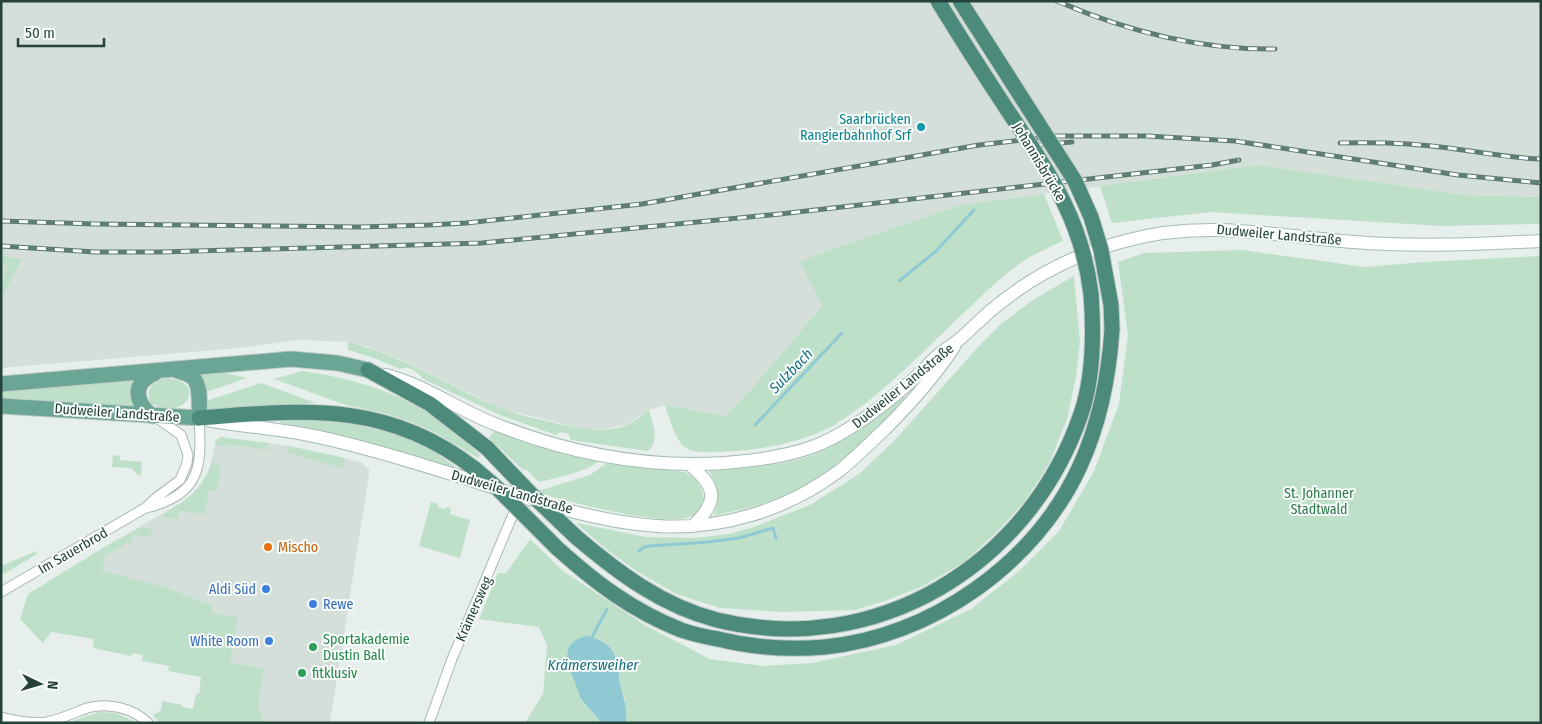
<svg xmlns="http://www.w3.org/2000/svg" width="1542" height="724" font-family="'Fira Sans Condensed',sans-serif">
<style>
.built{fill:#d4dfda}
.green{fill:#bfe0c8}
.water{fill:#8ec9d4}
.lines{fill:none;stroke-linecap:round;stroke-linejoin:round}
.stream{stroke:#8ec9d4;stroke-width:3}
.minor-casing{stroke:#a8b8b2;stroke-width:11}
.secondary-casing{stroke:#a4bbb3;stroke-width:14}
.primary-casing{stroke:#c2cac8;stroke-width:17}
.trunk-casing{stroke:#c2cac8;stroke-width:17}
.minor{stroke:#fff;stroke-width:9}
.secondary{stroke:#fff;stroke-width:12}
.primary{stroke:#6aa596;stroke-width:15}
.trunk{stroke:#4c8a7c;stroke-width:15}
.rail-casing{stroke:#5f7d75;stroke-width:5}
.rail{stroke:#f7fbf9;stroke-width:3;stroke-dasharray:9;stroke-linecap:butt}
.trunk-bridge-casing{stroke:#c2cac8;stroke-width:17;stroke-linecap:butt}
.trunk-bridge{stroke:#4c8a7c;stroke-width:15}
.culture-dot{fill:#0f9aa8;stroke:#f7fbf9;stroke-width:2}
.food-dot{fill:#e8710a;stroke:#f7fbf9;stroke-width:2}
.shop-dot{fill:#3f7fe0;stroke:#f7fbf9;stroke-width:2}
.leisure-dot{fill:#2e9e5b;stroke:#f7fbf9;stroke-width:2}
.labels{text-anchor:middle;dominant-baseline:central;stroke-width:4;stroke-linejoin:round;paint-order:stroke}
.culture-label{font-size:14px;fill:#0d838f;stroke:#f7fbf9;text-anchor:end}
.street-label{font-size:14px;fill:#24423a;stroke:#f7fbf9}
.park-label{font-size:14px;fill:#2d7a4b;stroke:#f7fbf9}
.food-label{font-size:14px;fill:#c56008;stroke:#f7fbf9;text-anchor:start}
.shop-label{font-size:14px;fill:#366cbe;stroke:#f7fbf9;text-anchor:end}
.leisure-label{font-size:14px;fill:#27864d;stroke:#f7fbf9;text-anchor:start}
.water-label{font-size:15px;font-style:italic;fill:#1c6f80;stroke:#f7fbf9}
</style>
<rect width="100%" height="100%" fill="#e6efeb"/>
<path class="built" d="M1,1H1541V197L1465,195L1258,165L960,205L824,252L801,262L822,306L754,386L725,416L665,405L649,410L626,425L604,429H584L502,409L399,359L366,346L348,342L297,340L239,348L1,368Z
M221,437L289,446L361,462L369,469V474L330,723H265L258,706L264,668L230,663L211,613L212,606L168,588L102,572L101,549L188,499L199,488L210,468L216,440Z"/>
<path class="green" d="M1258,165L1465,195L1541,197V224L1441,226L1211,212L1112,223L1100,186Z
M1044,194L1063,241C1051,247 1037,252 1025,260C1005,273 986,292 968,309C930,344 894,384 852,413C844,418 837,424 829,428C799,442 768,449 734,451C682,454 681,455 665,405L725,416L754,386L822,306L800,262L824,252L960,205Z
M1242,250L1365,267L1424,262L1541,256V723H627C625,716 627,710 625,703C625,698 622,693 621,688C616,660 620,645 588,636C584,653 571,682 580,698C586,707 595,714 601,723H525L543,694L547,646L539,627L479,619L498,573H506L530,539L563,571L646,626L710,659L763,666L812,663L896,645L971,609L1018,572L1059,531L1094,471L1119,404L1128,335L1118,262L1144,253Z
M1,256L22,259L1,299V284L8,266L1,264Z
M1074,276L1080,343L1076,377L1067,419L1049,464L1025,501L998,531L963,563L921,587L885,601L855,610L782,612L720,608L676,594L638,572L606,549L576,523L646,537L695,538L728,534L751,528L810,505L859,474L895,440L978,347L1002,323L1033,300Z
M348,342C402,355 449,387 501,408C519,416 540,419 559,424C580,428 606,434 627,425C635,421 642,415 649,410C653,424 660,440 648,451L571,440L569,434L560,432L556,435L500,415L423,379C417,372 409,365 399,369L377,359L348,350Z
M302,371C372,381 430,403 480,455L478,458L434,432L414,423L384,413L346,405L274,379Z
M221,372L247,378L206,392L205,386L200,375Z
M166,378C211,381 183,424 151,403C144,389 153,382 166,378Z
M134,379L131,394L137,408L1,399V392Z
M261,383L316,403L206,410V401Z
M904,396L905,398C868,438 829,479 777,499C756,507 735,511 714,515C720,499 718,486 709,471C740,468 771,467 800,459C839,448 873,421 904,396Z
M280,420C329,419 380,424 425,447C439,453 451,464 463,473L328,434L280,423Z
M494,431L527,443L599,461C583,473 559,477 539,482L526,469L523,470L489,438Z
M221,437L269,443L268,450L227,444L226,447L215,445L216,440Z
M289,446L345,458L343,468L287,453Z
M113,455L120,456V460L142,462L141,476L138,475L131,468L112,467Z
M212,461L221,467L217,491L209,490L205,514L180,511L178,519L163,517L162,515C186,500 204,489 212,461Z
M607,463L685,472L695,479L701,488L704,499L700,511C697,513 694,516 690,517C659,527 568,501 535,492L590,475Z
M431,502L438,504L437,507L445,509L446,507L451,508L450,514L470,520L460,558L419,546Z
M140,528L152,529L150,537L133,535L132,543H128L105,555L102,571L168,588L212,606L211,613L238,617L230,663L264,668L258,706L265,723H160L153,715L161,710L162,701L182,705V707L193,709L196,694H199L201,677L168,671L169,666L142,661L143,655L132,653L131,656L93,648L94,639L51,632L43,643L20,619L28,594L101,549Z
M36,551L37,554L4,574L1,566Z
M99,712L116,713L138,723H67Z"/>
<path class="water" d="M588,636C620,645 616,660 621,688C622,693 624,698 625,703C627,710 625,716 627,723H601C595,714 587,707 581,699C578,694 577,686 574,680C566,660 560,641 588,636Z"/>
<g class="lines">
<path class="stream" d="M899,281L935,252L974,210
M755,425L842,333
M639,551L644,547L649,546L708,542L739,538L773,528L776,538
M591,639L607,609"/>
<defs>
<path id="minor" d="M146,508C201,495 202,467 199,418
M1,592L145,508L157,497L180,480L187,463L188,455L181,435L157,418
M1,717C16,721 32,724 47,722C61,719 74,713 87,708C108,702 133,708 148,723
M429,723L452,659L517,505"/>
<path id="secondary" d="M386,375C426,385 461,412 500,426C572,454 648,468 725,463C758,460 792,456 822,443C855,428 883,406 909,383C919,375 927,365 936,357C944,350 953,345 961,338C970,330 979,321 988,313C1027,279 1075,254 1125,241C1204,219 1275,236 1354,242C1415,247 1479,244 1541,241
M211,421C244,426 277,429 309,435C350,443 390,455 429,467C503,489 580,521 657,526C722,530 787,510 839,471C855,458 870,443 885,429C910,404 934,377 954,347
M689,464C717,488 719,500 693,526"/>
<path id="primary" d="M1,384L291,359L337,363L368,370
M1,406L199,418C199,406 202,383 191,376C187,373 180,372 176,370
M153,416C142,409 132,393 143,381C147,377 152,374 157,372"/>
<path id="trunk" d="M368,370L430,404L487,448
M199,418C303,410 387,400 475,469
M575,536C617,572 662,606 717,620C875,659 1029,566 1081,414C1094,376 1094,333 1091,294
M557,548C596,583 631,610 681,630C693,634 706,637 718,639C754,648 789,650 825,647C932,636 1035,564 1080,466C1100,422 1109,377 1112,329"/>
</defs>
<use href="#minor" class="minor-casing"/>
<use href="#secondary" class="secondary-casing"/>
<use href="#primary" class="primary-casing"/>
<use href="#trunk" class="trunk-casing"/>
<use href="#minor" class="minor"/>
<use href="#secondary" class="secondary"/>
<use href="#primary" class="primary"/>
<use href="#trunk" class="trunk"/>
<defs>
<path id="rail" d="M1057,1C1126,31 1199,50 1275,49
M1340,143C1377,142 1412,143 1449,148C1479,152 1509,158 1541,159
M1037,145L1072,142
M1,221L95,224L359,227L429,225L466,223L642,204L979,145L1057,136H1147L1235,141L1458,175L1541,183
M1,246L95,252H161L482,243L780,214L1212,165L1239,160"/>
</defs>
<use href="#rail" class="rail-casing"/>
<use href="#rail" class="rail"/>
<defs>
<path id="trunk-bridge" d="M938,1C960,37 983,73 1006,108C1047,170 1082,218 1091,294
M960,1L1075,181L1091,217L1101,250L1111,305L1112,329
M487,448L531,494L575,536
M475,469L496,487L557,548"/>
</defs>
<use href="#trunk-bridge" class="trunk-bridge-casing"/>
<use href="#trunk-bridge" class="trunk-bridge"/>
</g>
<circle class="culture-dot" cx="921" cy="127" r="5"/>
<circle class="food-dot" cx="268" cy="547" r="5"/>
<g class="shop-dot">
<circle cx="266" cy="589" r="5"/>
<circle cx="313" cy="604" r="5"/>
<circle cx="269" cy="641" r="5"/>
</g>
<g class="leisure-dot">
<circle cx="313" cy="647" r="5"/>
<circle cx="302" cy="673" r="5"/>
</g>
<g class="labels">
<g class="culture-label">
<text x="911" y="119">Saarbrücken<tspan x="911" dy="16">Rangierbahnhof Srf</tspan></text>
</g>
<g class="street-label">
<text transform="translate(1039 162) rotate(59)">Johannisbrücke</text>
<text transform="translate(1279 235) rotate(5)">Dudweiler Landstraße</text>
<text transform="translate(903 386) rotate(-39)">Dudweiler Landstraße</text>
<text transform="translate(117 413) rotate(4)">Dudweiler Landstraße</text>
<text transform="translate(512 492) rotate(16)">Dudweiler Landstraße</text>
<text transform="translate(73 551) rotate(-30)">Im Sauerbrod</text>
<text transform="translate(474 609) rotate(-66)">Krämersweg</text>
</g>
<g class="park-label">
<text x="1319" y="493">St. Johanner<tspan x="1319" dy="16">Stadtwald</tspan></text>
</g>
<g class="food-label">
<text x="278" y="547">Mischo</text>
</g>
<g class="shop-label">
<text x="256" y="589">Aldi Süd</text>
<text x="323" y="604" text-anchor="start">Rewe</text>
<text x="259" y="641">White Room</text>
</g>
<g class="leisure-label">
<text x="323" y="639">Sportakademie<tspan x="323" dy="16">Dustin Ball</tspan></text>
<text x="312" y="673">fitklusiv</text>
</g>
<g class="water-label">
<text transform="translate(791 371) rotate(-46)">Sulzbach</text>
<text x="593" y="665">Krämersweiher</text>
</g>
</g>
<rect width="1542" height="724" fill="none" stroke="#24423a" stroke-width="5"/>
<g transform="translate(40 684) rotate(95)" stroke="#f7fbf9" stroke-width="4" paint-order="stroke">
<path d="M0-4L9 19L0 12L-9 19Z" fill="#24423a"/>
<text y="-8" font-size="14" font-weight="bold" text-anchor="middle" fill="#24423a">N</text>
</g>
<path d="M18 38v8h86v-8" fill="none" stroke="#24423a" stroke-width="2.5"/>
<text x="25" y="38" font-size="15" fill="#24423a" stroke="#f7fbf9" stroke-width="4" paint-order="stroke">50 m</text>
</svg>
